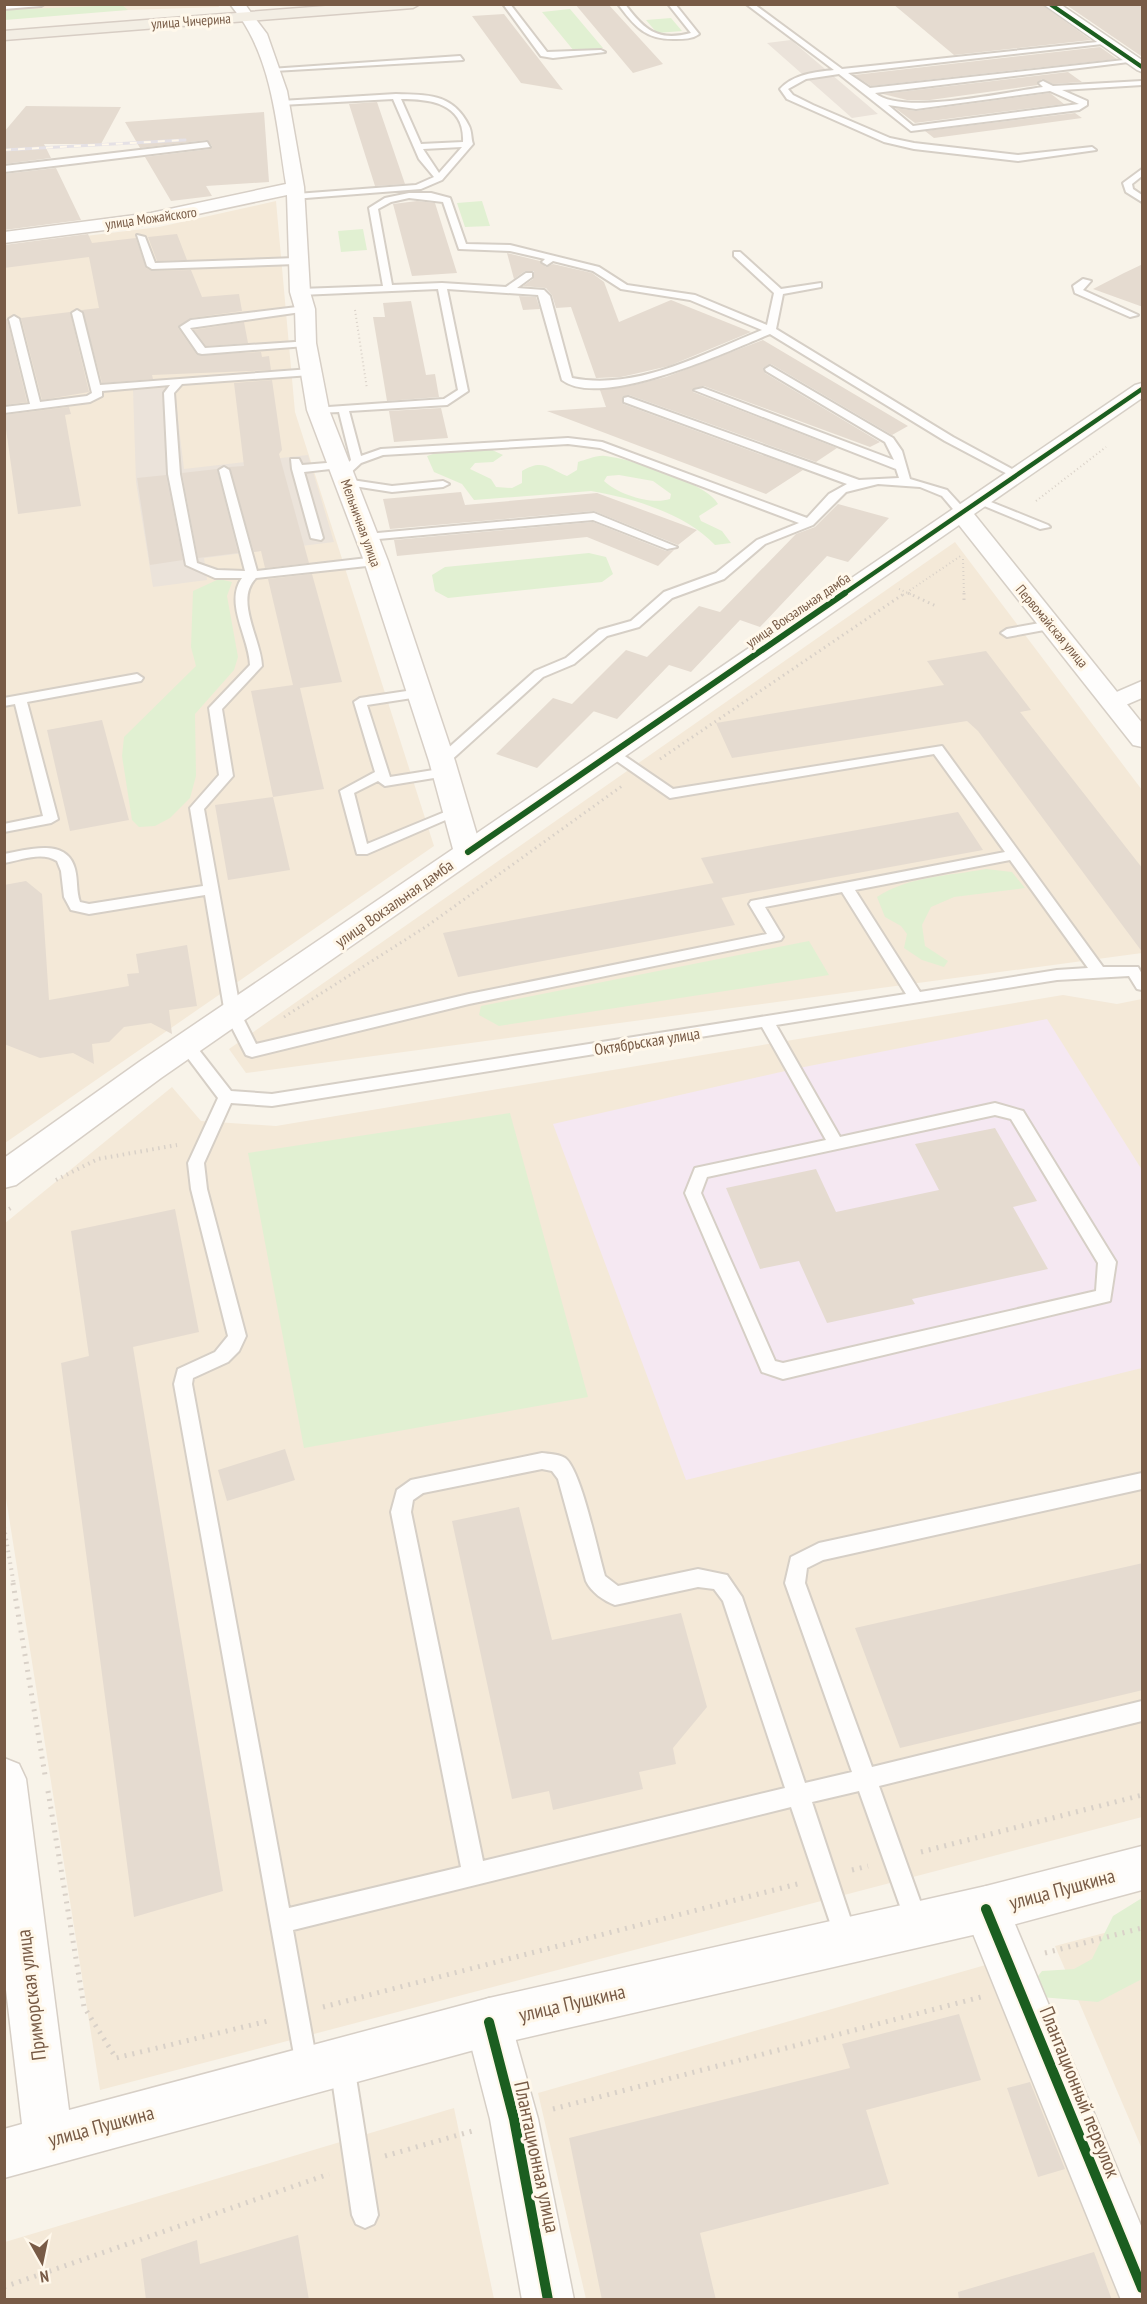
<svg xmlns="http://www.w3.org/2000/svg" width="1147" height="2304" font-family="'PT Sans Narrow',sans-serif">
<style>
.residential{fill:#f4e9d8}
.industrial{fill:#ebe3da}
.education{fill:#f5e8f2}
.green{fill:#e1f0d2;fill-rule:evenodd}
.building{fill:#e5dbd0}
.lines{fill:none;stroke-linecap:round;stroke-linejoin:round}
.service-casing{stroke:#d6cfc6;stroke-width:4}
.minor-casing{stroke:#d6cfc6;stroke-width:3}
.tertiary-casing{stroke:#d6cfc6;stroke-width:3}
.secondary-casing{stroke:#d7cfc6;stroke-width:3}
.primary-casing{stroke:#d7cdc4;stroke-width:3}
.path-far3{stroke:#d9d1c8;stroke-width:2;stroke-dasharray:1 3;stroke-linecap:butt}
.path-far2{stroke:#d9d1c8;stroke-width:3;stroke-dasharray:1.5 4;stroke-linecap:butt}
.path-far1{stroke:#d9d1c8;stroke-width:4;stroke-dasharray:1.5 4.5;stroke-linecap:butt}
.path{stroke:#d9d1c8;stroke-width:5;stroke-dasharray:2 6;stroke-linecap:butt}
.service{fill:#fefdfc;fill-rule:evenodd}
.minor{fill:#fefdfc;fill-rule:evenodd}
.tertiary{fill:#fefdfc;fill-rule:evenodd}
.secondary{fill:#fefdfc;fill-rule:evenodd}
.primary{fill:#f3eee4;fill-rule:evenodd}
.rail-casing{stroke:#e5e1e5;stroke-width:3}
.rail{stroke:#fff8eb;stroke-width:2;stroke-dasharray:7;stroke-linecap:butt}
.cycleway-far3-casing{stroke:#fff8eb;stroke-width:5}
.cycleway-far2-casing{stroke:#fff8eb;stroke-width:7}
.cycleway-far1-casing{stroke:#fff8eb;stroke-width:9}
.cycleway-casing{stroke:#fff8eb;stroke-width:14}
.cycleway-far3{stroke:#1b5e20;stroke-width:4}
.cycleway-far2{stroke:#1b5e20;stroke-width:4.5}
.cycleway-far1{stroke:#1b5e20;stroke-width:6}
.cycleway{stroke:#1b5e20;stroke-width:10}
.labels{text-anchor:middle;dominant-baseline:central;stroke-width:6;stroke-linejoin:round;paint-order:stroke}
.far-street-label{font-size:14px;fill:#785b46;stroke:#fff8eb}
.street-label{font-size:16px;fill:#785b46;stroke:#fff8eb}
.near-street-label{font-size:20px;fill:#785b46;stroke:#fff8eb}
</style>
<rect width="100%" height="100%" fill="#f8f3e9"/>
<path class="residential" d="M218,4L219,7L5,14L4,5Z
M276,201L295,412L434,846L5,1143L4,246L159,227Z
M955,542L1142,790V953L246,1073L229,1049Z
M1063,995L1117,1004L1142,999V1817L100,2090L5,1492L4,1224L172,1087L201,1121L276,1126Z
M1142,1923V2149L1055,1946Z
M996,1962L1126,2299H586L538,2093Z
M454,2108L494,2299L5,2300V2242Z"/>
<path class="industrial" d="M791,40L878,114L852,118L767,43Z
M174,387L184,469L308,455L334,542L204,558L207,580L153,587L136,482L133,390Z"/>
<path class="education" d="M1047,1019L1142,1170V1368L686,1480L553,1124L794,1069Z"/>
<path class="green" d="M122,5L128,10L5,20V10Z
M570,9L603,48L574,51L542,12Z
M671,18L682,31L657,33L646,20Z
M482,201L490,226L465,227L457,203Z
M363,229L367,250L341,252L338,231Z
M490,449L503,455L493,462L475,463L470,469L491,479L496,487L512,488L522,483V471C543,458 549,469 567,476L577,470L578,462C586,460 596,455 605,456C628,458 708,483 718,504L699,516L701,521L722,531L731,543L715,545C686,514 633,498 591,491L474,500L462,484L434,472L427,456L436,453ZM619,475L653,481L671,494L670,499C652,505 619,495 604,481L607,476Z
M589,553L606,557L613,574L602,582L448,598L435,591L432,575L445,567Z
M219,579L232,582L227,596L238,657L234,670L195,714L196,776L190,798L170,818L155,826L139,827L132,820L122,756L124,737L196,666L191,647L193,591Z
M986,869L1012,872L1025,888L954,897L931,907L922,925L925,946L948,961L944,967L922,960L904,948L907,934L901,926L885,917L877,897C909,876 949,876 986,869Z
M809,941L829,975L499,1026L479,1015L481,1006Z
M510,1113L588,1397L304,1448L248,1153Z
M1142,1898V1979L1098,2002L1041,1997L1034,1981L1042,1971L1074,1969L1092,1959L1113,1916Z"/>
<path class="building" d="M575,4H608L663,64L633,73Z
M893,4H1041L1091,40L954,55Z
M1065,4H1143V56H1141Z
M504,14L563,90L521,83L472,16Z
M1100,47L1117,59L871,86L854,75Z
M1068,72L1082,82L1053,84L1042,79L1037,83L1038,85L930,100H907L883,94Z
M1050,93L1064,104L915,123L895,108L916,111Z
M377,102L405,184L375,186L349,104Z
M26,106L121,107L101,144H44L51,158L4,164V132Z
M264,112L269,182L206,186L212,196L171,201L145,157L210,149L212,146L207,140L140,148L125,122Z
M1075,113L1082,118L934,138L925,131Z
M56,168L81,220L4,230V174Z
M417,201L435,203L457,273L412,276L393,204Z
M88,234L92,243L136,238L146,268L152,271L191,270L202,297L239,294L242,311L191,318L178,328L197,355L261,352L262,357L269,356L271,370L152,375L153,379L102,383L82,310L99,308L89,257L4,268V245Z
M177,234L187,260L157,261L148,237Z
M507,253L540,261L546,267L553,264L592,273L604,282L619,322L671,300L751,332L669,366L621,377L596,378L571,307L556,308L552,295L546,288L523,286L533,279L534,271H525L514,279Z
M1143,264V307L1093,289L1124,273Z
M519,296L536,297L540,309L523,310Z
M411,301L426,375L435,374L439,397L387,401L373,317H385L383,303Z
M70,312L89,392L42,400L21,318Z
M7,319L27,402L4,405V320Z
M244,322L248,343L206,346L194,330Z
M763,340L908,426L892,435L771,364L763,368L765,373L880,442L870,447L704,386L692,389L693,392L837,448L816,462L629,395L622,397L623,404L803,470L766,494L547,411L606,407L600,390L634,385L666,377Z
M272,380L282,450L279,454L309,563L265,568L261,551L254,552L229,467L244,466L234,383Z
M69,407L71,414L65,415L81,506L18,514L4,415Z
M441,408L448,438L394,442L389,411Z
M217,469L238,553L198,558L182,473Z
M166,475L183,560L150,565L137,478Z
M461,492L465,505L597,493L697,530L678,545L594,511L390,529L383,499Z
M838,504L889,518L848,562L827,556L760,627L740,620L691,672L669,665L617,719L572,704L626,650L647,657L699,606L720,612L796,534L815,527Z
M593,522L666,551L674,550L658,566L587,537L397,556L394,540Z
M312,574L342,682L300,688L324,789L273,797L251,691L293,685L268,579Z
M986,651L1031,710L1020,712L1143,869V953L978,731L967,721L732,758L716,723L944,685L927,661Z
M553,698L594,711L537,768L496,754Z
M102,720L129,820L70,831L47,730Z
M273,797L290,870L228,880L215,805Z
M958,812L983,850L721,898L701,858Z
M26,881L42,894L49,1000L129,986L127,974L139,973L136,954L187,945L197,1006L169,1010L172,1034L151,1023L124,1027L109,1042L92,1044L94,1064L73,1053L40,1058L4,1044V885Z
M714,883L735,925L458,977L443,933Z
M995,1128L1037,1201L1013,1207L1048,1269L912,1299L915,1304L827,1323L799,1261L760,1269L726,1188L816,1169L836,1212L939,1190L915,1144Z
M175,1209L199,1332L133,1347L223,1891L134,1917L61,1363L89,1356L71,1231Z
M285,1449L295,1480L227,1501L218,1470Z
M519,1507L552,1640L681,1613L707,1707L673,1748L676,1764L639,1772L643,1789L553,1810L549,1791L512,1799L452,1521Z
M1143,1563V1690L900,1748L855,1628Z
M959,2014L981,2080L866,2110L889,2184L700,2233L716,2300H602L569,2138L850,2068L842,2044Z
M1030,2082L1065,2169L1038,2177L1007,2088Z
M298,2235L309,2300H146L141,2259L197,2240L200,2264Z
M1094,2252L1112,2300H959L958,2292Z"/>
<g class="lines">
<defs>
<path id="service" d="M44,4L41,6L4,9V5Z
M503,4H510L547,52L601,50L605,52L553,58L541,56Z
M618,4H625C644,30 658,42 691,33L668,4H675L699,34C692,39 684,39 676,39C646,40 635,27 618,4Z
M746,4H754L842,69L1107,41L1111,43L848,73L870,88L1133,59L1137,61L875,93C901,116 1007,92 1043,87L1039,83L1043,81L1053,86L1142,81V85L1062,90L1087,101V105L1079,110L911,131L839,74L806,79L788,89L793,95L813,105L890,138L914,143L1018,155L1092,147L1096,150L1018,161L914,149L884,142L787,99L780,89C794,74 815,72 834,70ZM1050,91L1079,104L913,126L888,105L916,109Z
M460,56L463,60L274,71L270,69Z
M396,94C427,95 453,93 469,126C472,132 471,139 473,144L442,180L421,189L293,199L292,197L296,194L416,185L434,177L419,159L393,99L281,105L277,103L281,101ZM401,99C430,99 465,103 463,142L421,144ZM462,147L439,173L423,149Z
M207,142L210,147L4,172V166Z
M1142,169V176L1132,184L1133,189L1142,195V202L1126,192L1123,183Z
M409,193H431L450,198L466,244L510,245L599,267L627,285L695,295L767,325L774,293L734,256V252H740L781,289L821,283V287L783,294L776,329L953,437L1025,476L1015,478L945,441L770,334C729,351 601,410 562,380L538,295L447,289L468,391L447,405L349,411L361,456L381,449L568,438L602,442L807,518L829,494L847,484L624,402V398L628,397L859,480L899,478L896,469L694,390L703,388L894,460L885,442L766,371L765,369L770,366L893,438L902,451L910,479L947,490L968,513L958,515L942,496L920,487L878,484L846,492L813,525L765,544L724,579L672,598L639,627L607,636L574,664L543,677L447,764H437V758L535,671L566,658L599,630L631,621L664,592L716,573L757,540L799,523L600,448L568,444L383,455L361,463L347,476H339V472L351,460L339,412L318,413L313,410L314,408L444,399L458,390L438,289L300,295L295,292L300,289L383,286L369,208L385,198ZM409,198L443,202L459,249L510,251L545,259L542,262L547,265L553,261L593,271L621,289L690,300L762,330C703,354 637,391 572,378L550,296L544,290L517,288L532,277V273H526L506,287L442,283L392,285L378,209L391,202Z
M137,235L145,237L155,263L296,258L301,261L296,264L152,269L147,266Z
M1083,279L1091,281L1083,290L1138,315L1130,317L1075,293L1073,286Z
M305,306L310,309L308,311L190,328L205,348L310,341V345L306,346L202,354L198,353L180,327L191,320Z
M77,310L82,313L100,385L311,369L316,372L311,375L182,384L174,393L180,474L197,563L217,570L245,571L219,470L224,467L229,470L257,571L376,557L382,561L376,565L256,578C234,600 261,639 262,666L222,709L233,776L204,809L241,1014L256,1044L469,994L767,934L749,904L751,901L1005,852L934,754L670,798L608,755L606,752L613,748L673,789L942,746L1103,967H1138L1142,974V990L1137,989L1129,976L1057,980L776,1025L840,1137L995,1103L1023,1111L1116,1262L1110,1301L783,1379L762,1372L685,1193L695,1168L826,1140L762,1027L272,1106L231,1103L204,1163L207,1189L246,1336L239,1351L228,1362L193,1378L192,1384L289,1908L461,1867L391,1512L397,1490L411,1480L542,1453C549,1454 559,1454 565,1458C581,1469 598,1553 605,1576L618,1586L698,1569L727,1575L742,1597L805,1783L852,1772L785,1583L791,1557L819,1543L1142,1473V1489L823,1560L807,1568L805,1583L872,1767L1142,1701V1721L879,1786L928,1923L925,1931L917,1934L909,1931L859,1791L812,1802L857,1938L854,1946L846,1949L838,1946L791,1807L293,1930L318,2069L314,2077L306,2081L298,2077L174,1384L178,1369L215,1352L228,1336L191,1189L188,1163L218,1098L178,1045L180,1041H192L231,1091L272,1094L906,994L842,892L765,907L783,937L781,940L469,1004L252,1057L246,1055L225,1014L205,895L89,914L71,910L64,897L61,871L57,861C42,851 21,860 4,863V854C27,850 67,837 75,869C78,880 76,891 80,902L89,904L203,886L190,808L219,775L209,708L250,665C249,637 224,603 242,578H215L186,565L168,474L164,393L170,385L102,391V396L90,402L4,413V407L30,404L9,319L14,316L19,319L40,402L87,396L92,393L72,313ZM1010,860L1088,968L1057,970L920,992L855,890ZM995,1115L1011,1119L1098,1263L1096,1291L783,1363L775,1361L701,1193L707,1177ZM542,1469L552,1471L558,1479L586,1581C591,1592 604,1601 615,1605L698,1587L714,1589L723,1601L785,1788L483,1861L411,1512L413,1500L423,1493Z
M291,459H299L302,465L339,462L344,465L339,468L304,472L323,538L321,540L311,538L292,469Z
M345,479L392,486L443,481L449,484L443,487L392,492L341,484V480Z
M981,498L1048,525L1050,527L1040,529L977,503L975,501Z
M594,513L677,547L667,549L593,520L367,540L361,537L367,534Z
M1051,621L1055,622V628L1007,637L1001,633L1007,629Z
M137,674L143,678L141,681L27,702L58,819L51,823L4,832V824L43,816L15,704L4,706V698Z
M420,689L425,690V696L367,705L390,777L446,768L453,772L446,776L385,786L378,781L354,793L367,844L452,809L457,808L464,812L367,854H357L340,791L375,772L354,702L360,698Z
M342,2053L350,2057L354,2065L378,2215L374,2224L365,2228L356,2224L352,2215L330,2065L334,2057Z"/>
<path id="minor" d="M1043,4H1060L1142,60V72L1137,70Z
M1142,681V698L1114,710L1105,707L1101,702L1105,697Z
M986,1886L1002,1893L1142,2228V2300H1121L963,1909L970,1893Z
M489,1998L506,2005L538,2119L574,2300H522L490,2119L465,2022L472,2005Z"/>
<path id="tertiary" d="M230,4H245L254,17L252,20H242Z
M1142,383V398L974,514L1142,723V747L1133,745L959,525L478,858L468,861L458,858L454,852L458,846L1135,385Z"/>
<path id="secondary" d="M247,13L252,14L267,34L287,91L304,187L310,292L315,309L316,343L329,410L388,561L455,761L482,852L478,858L161,1078L16,1185L4,1188V1158L139,1062L453,849L429,761L364,561L307,410L296,343L295,309L290,292L287,195L151,224L4,243V232L151,213L286,184C277,128 273,65 240,17Z
M4,1758L19,1764L26,1779L69,2110L489,1998L986,1886L1142,1846V1890L986,1932L489,2046L4,2178V2129L22,2124L4,1973Z"/>
<path id="primary" d="M351,4H420L413,8L4,40V31Z"/>
</defs>
<use href="#service" class="service-casing"/>
<use href="#minor" class="minor-casing"/>
<use href="#tertiary" class="tertiary-casing"/>
<use href="#secondary" class="secondary-casing"/>
<use href="#primary" class="primary-casing"/>
<path class="path-far3" d="M355,310L367,389
M1036,501L1106,447
M963,559L964,595
M899,589L912,595
M903,595L962,555"/>
<path class="path-far2" d="M908,593L936,606
M964,593V601
M660,759L905,593
M284,1017L427,926L622,786"/>
<path class="path-far1" d="M56,1180L98,1159L177,1145
M4,1212L14,1206
M4,1527L14,1585"/>
<path class="path" d="M13,1583L45,1775
M48,1791L84,2007L116,2058L272,2020
M921,1852L1142,1795
M852,1870L868,1866
M1045,1953L1142,1928
M323,2007L801,1883
M553,2109L981,1997
M385,2156L476,2130
M4,2287L329,2174"/>
<use href="#service" class="service"/>
<use href="#minor" class="minor"/>
<use href="#tertiary" class="tertiary"/>
<use href="#secondary" class="secondary"/>
<use href="#primary" class="primary"/>
<defs>
<path id="rail" d="M4,150L185,140"/>
</defs>
<use href="#rail" class="rail-casing"/>
<use href="#rail" class="rail"/>
<defs>
<path id="cycleway-far3" d="M1050,4L1142,67"/>
<path id="cycleway-far2" d="M842,595L1142,389"/>
<path id="cycleway-far1" d="M468,852L845,593"/>
<path id="cycleway" d="M986,1909L1142,2288
M489,2022L514,2119L548,2300"/>
</defs>
<use href="#cycleway-far3" class="cycleway-far3-casing"/>
<use href="#cycleway-far2" class="cycleway-far2-casing"/>
<use href="#cycleway-far1" class="cycleway-far1-casing"/>
<use href="#cycleway" class="cycleway-casing"/>
<use href="#cycleway-far3" class="cycleway-far3"/>
<use href="#cycleway-far2" class="cycleway-far2"/>
<use href="#cycleway-far1" class="cycleway-far1"/>
<use href="#cycleway" class="cycleway"/>
</g>
<g class="labels">
<g class="far-street-label">
<text transform="translate(191 21) rotate(-4)">улица Чичерина</text>
<text transform="translate(151 218) rotate(-8)">улица Можайского</text>
<text transform="translate(361 523) rotate(70)">Мельничная улица</text>
<text transform="translate(798 610) rotate(-34)">улица Вокзальная дамба</text>
<text transform="translate(1052 626) rotate(50)">Первомайская улица</text>
</g>
<g class="street-label">
<text transform="translate(394 903) rotate(-35)">улица Вокзальная дамба</text>
<text transform="translate(647 1041) rotate(-9)">Октябрьская улица</text>
</g>
<g class="near-street-label">
<text transform="translate(1062 1889) rotate(-15)">улица Пушкина</text>
<text transform="translate(31 1995) rotate(-97)">Приморская улица</text>
<text transform="translate(572 2003) rotate(-13)">улица Пушкина</text>
<text transform="translate(1080 2092) rotate(68)">Плантационный переулок</text>
<text transform="translate(101 2126) rotate(-15)">улица Пушкина</text>
<text transform="translate(537 2157) rotate(78)">Плантационная улица</text>
</g>
</g>
<rect width="1147" height="2304" fill="none" stroke="#785b46" stroke-width="12"/>
<g transform="translate(42 2262) rotate(171)" stroke="#fff8eb" stroke-width="4.5" paint-order="stroke">
<path d="M0-4.5L10 22L0 15L-10 22Z" fill="#785b46"/>
<text y="-9" font-size="16" font-weight="bold" text-anchor="middle" fill="#785b46">N</text>
</g>
</svg>
